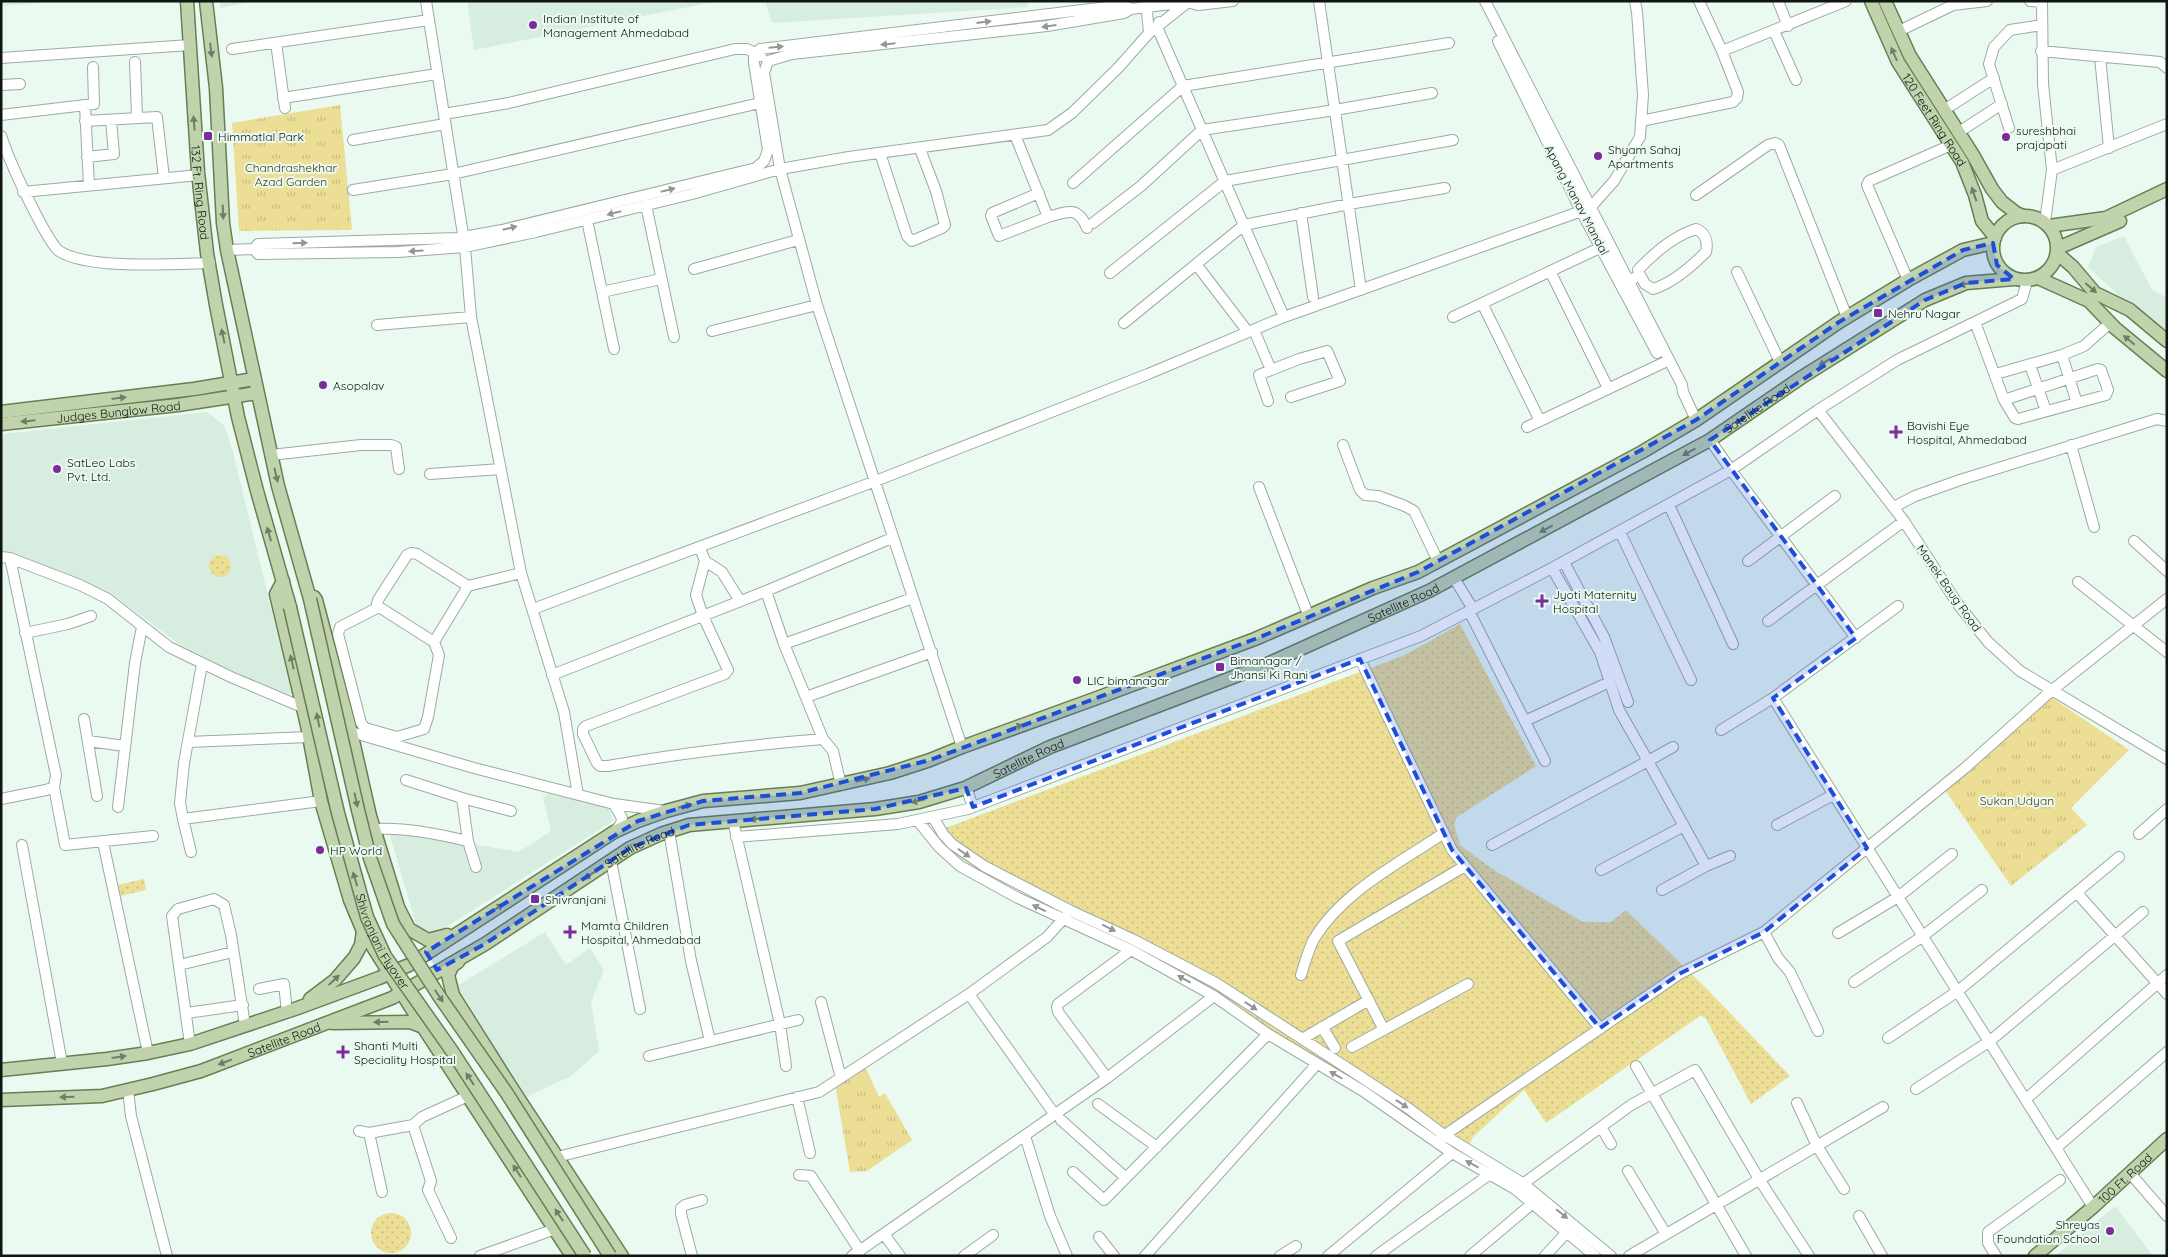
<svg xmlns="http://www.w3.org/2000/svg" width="2168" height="1257" font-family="Quicksand,sans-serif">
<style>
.built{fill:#d7ede0}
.grass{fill:url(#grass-dots)}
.park{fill:url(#park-tufts)}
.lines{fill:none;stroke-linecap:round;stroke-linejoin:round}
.minor-casing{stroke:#9daaa2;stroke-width:12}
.major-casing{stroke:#687e53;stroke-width:15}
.minor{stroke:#fff;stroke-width:10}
.major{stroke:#c1d3ad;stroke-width:12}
.major-bridge-casing{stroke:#687e53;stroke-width:15;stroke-linecap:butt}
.major-bridge{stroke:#c1d3ad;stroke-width:12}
.oneway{fill:#939694}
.oneway2{fill:#717e67}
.marked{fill:#1d4ed8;fill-opacity:0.2;stroke:#1d4ed8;stroke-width:4;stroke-dasharray:10 6;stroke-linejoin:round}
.poi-dot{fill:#7c2b9b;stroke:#ebfaf1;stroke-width:2}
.labels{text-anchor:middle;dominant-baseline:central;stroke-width:4;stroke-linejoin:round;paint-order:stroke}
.poi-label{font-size:12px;fill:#101512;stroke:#ebfaf1;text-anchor:start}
.street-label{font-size:12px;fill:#101512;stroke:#ebfaf1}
.park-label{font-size:12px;fill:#484013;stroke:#ebfaf1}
</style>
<defs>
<pattern id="grass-dots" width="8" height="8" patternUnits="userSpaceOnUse" patternTransform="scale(1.25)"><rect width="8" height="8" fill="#edde95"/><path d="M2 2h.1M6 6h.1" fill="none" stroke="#cabe7f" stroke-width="1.8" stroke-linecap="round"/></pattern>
<pattern id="park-tufts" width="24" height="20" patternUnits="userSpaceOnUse" patternTransform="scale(1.25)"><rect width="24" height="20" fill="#edde95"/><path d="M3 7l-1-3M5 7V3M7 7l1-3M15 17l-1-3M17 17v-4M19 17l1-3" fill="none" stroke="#cabe7f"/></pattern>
</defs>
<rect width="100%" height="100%" fill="#ebfaf1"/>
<path class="built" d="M1,1H62L1,6Z
M220,1H255L220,8Z
M467,1H718L474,50Z
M765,1H1027L1028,7L772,23Z
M2124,236L2152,290L2167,298V335L2129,305L2088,267L2096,247Z
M207,412L224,425L233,452L292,694L283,695L183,647L115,596L1,557V434Z
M548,794L609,807L613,821L446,927L431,935L422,932L416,924L388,829L519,852L551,831L543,798Z
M545,932L566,965L590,948L604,970L591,1002L599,1051L571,1076L526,1097L457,986Z
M2115,1206L2153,1256H2055Z"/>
<path class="grass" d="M209 566a11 11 0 1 1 22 0a11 11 0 1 1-22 0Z
M1460,624L1536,766L1457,817L1454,824L1460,845L1494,870L1583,922H1611L1626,910L1709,991L1790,1076L1751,1104L1705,1017L1700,1016L1546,1123L1524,1090L1472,1138L1469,1149L1461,1153L1171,964L981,872L951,851L935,832L1405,655Z
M144,879L146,890L120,896L118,885Z
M371 1233a20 20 0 1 1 40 0a20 20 0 1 1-40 0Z"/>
<path class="park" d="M340,105L352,230L239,231L232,123Z
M2051,697L2129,750L2071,808L2087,825L2011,886L1945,790Z
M866,1068L879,1097L885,1093L912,1140L867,1171L850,1172L835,1084Z"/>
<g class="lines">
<defs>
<path id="minor" d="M426,1L465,247L471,317L521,573L564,712L578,795
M1319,1L1361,290
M1485,1L1682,385L1683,392L1696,420
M1699,1L1722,51L1846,1
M1778,1L1788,26
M2030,1L2042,2
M2042,1L2043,84L2052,170L2045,222
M1146,2L1149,33
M1159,22L1157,27L1284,317
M1774,31L1796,80
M1899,31L1953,5L1987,1
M1498,41L1581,211L1657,353
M276,43L285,108
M232,49L429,20
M2041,51L2160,62L2167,68
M2100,57L2109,148
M1,58L190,45
M135,62L137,117
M1,85L20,84
M283,98L437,74
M85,106L89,185
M1944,110L1994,78
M444,114L509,103L735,49H747L761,56
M1,115L94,104L93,67
M85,121L157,117L164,178
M1641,121L1733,102L1737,98L1738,92L1722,51
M2009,128L1989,64L1994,47L2010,30L2042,25
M1959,132L2002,104
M1015,135L1048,217L999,236L991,216L992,213L1039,193
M1,136C12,168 26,196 42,226C47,234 52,245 59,251C88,270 174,264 210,263
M353,140L445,124
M880,153L907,236L912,241L942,228L945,225L936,191L920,149
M87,157L114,154L111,120
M2052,170L2167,124
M1073,183L1183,86L1449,43
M353,190L453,174L760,103
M23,192L199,175
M1696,195L1768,145L1775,143L1779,145L1847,317
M646,205L674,337
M1301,213L1313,297
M1048,217C1068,211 1078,206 1087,228
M587,220L614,349
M1093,223L1141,186L1202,130L1335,110L1432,93
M254,249L258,254L398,252L465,247L536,232L692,194L780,169L849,157L1048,130L1072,113L1118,68L1149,33L1188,2
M227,250L254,249L258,244L458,238L502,230L756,168L764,161L768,150L754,63V56L760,49L1123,5L1131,9
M1196,264L1248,332
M694,269L798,240
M1550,271L1608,388
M1737,272L1780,362
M1110,273L1225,181L1453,140
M1908,280L1867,185L1869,181L1951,145
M1629,281L1640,275L1638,270C1654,253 1673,236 1696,229C1706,233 1708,242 1706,252C1691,267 1673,283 1653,289L1645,284L1640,275
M602,292L661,279
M1482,303L1540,421
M1453,317L1606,245
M1975,322L2004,400L2015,418L2018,419L2106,395L2108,390L2101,370L2098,369L2004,400
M1124,323L1244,225L1349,204L1445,188
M377,325L471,317
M1254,330L1271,370L1259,375L1268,401
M712,331L817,305
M2062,355L2077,403
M2030,365L2046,411
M1271,370L1299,359L1327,351L1340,381L1291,397
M1996,374L2062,355L2084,346L2110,323
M1818,410L1904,521L1957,603L1988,642L2020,671L2167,759
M1527,427L1663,363
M1710,440L1731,470L1818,410L1897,360L2022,299L2027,281
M1343,445L1360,490L1365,495L1378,496L1405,506L1414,511L1438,561
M2071,445L2094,527
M271,455L361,445H391L396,447L399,469
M430,474L501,469
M1259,487L1309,617
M1669,505L1733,644
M1894,507L1915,496L1960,480L2157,419L2167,421
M1620,532L1691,680
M2134,541L2167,571
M700,548L705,561L696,595L703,616L728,670L725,674L586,726L583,729V734L597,763L600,766H608C680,753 750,745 823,739
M1,557L10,558L80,585L108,599L169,647L231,677L302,707
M705,561L722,572L740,601
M1748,561L1835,496
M1564,562L1604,637L1628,702
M1552,568L1600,652L1619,710L1648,761L1673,747
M1454,578L1473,609
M2078,582L2167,652
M766,591L784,644L823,739L833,751L841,785
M1898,606L1773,698L2093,1207
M379,607L340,627L338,634L361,723L365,728L397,737L424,729L428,717L439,655L434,642L468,586L521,573
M533,609L873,482L1148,374L1284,317L1590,208L1614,181L1640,137L1643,95L1637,12L1635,1
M1469,611L1545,761
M1768,621L1904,521
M25,633L68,624L91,616
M434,642L379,607L377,604L378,600L407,555L411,553L417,554L468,586
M784,644L913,598
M1360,659L1452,850L1600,1028
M202,664L184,763L180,803L183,819L321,801
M552,675L766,591L892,538
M806,697L932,652
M84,719L97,796
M1525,721L1603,685
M1721,730L1773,698
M351,732L474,768L614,804L665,811
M88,741L125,746
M188,742L309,737
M962,747L817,305L780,169L764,73L768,61L792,54L1047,26L1124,13L1131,9L1187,2L1198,5L1233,1
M406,780L462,798L511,811
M54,787L65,845L153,836
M966,787L973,807
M462,798L468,841
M1,799L46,790L54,787L56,775L10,558
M614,804L622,818L621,824L615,831
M118,807L135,663L142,627
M933,817L943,834L952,844L984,866L1071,911L1134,940L1216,983L1355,1073L1408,1108L1444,1135L1524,1184L1611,1256
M183,819L191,852
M733,821L780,1024L786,1066
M918,821L939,847L960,866L1018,898L1131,950L1214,996L1268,1034L1363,1091L1452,1153L1515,1189L1595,1256
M1777,825L1833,795
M374,829C406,827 437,834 468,841L476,867
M669,831L691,961L710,1041
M2139,834L2167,809
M736,837L898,824L968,809L1421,636L1552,568L1731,470L1856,638
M103,842L148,1053
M22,845L62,1063
M1492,845L1648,761L1706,866L1662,890
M611,861L640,1009
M1706,866L1730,856
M1601,870L1684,826
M2077,893L2167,994
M1764,932L1778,958L1790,972L1818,1031
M1838,933L1898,897L1952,854
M179,965L233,952
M1301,975C1305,963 1308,950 1314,939C1342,892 1399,863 1444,833
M1854,982L1923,936L1982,890
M259,989L284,984L287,1012
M821,1002L841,1078
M187,1013L243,1005
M1322,1027L1335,1048
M1384,1030L1338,941L1465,866
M1888,1038L1958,991L2119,857
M1302,1039L1369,1000
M190,1044L172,916L178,909L214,899L224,905L231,935L245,1025
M1352,1047L1468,984
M649,1056L798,1020
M1636,1066L1746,1256
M1107,1078L1058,1012L1057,1007L1058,1004L1131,950
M1916,1089L1990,1041L2143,912
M128,1090L131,1116L167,1256
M797,1097L810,1153
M2026,1099L2167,975
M1797,1103L1817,1146L1844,1189
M1098,1104L1157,1147
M1055,1115L969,994L1047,937L1066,916
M1061,1120L1126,1178
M413,1125L431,1181L428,1190L451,1238
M1601,1127L1611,1144
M359,1131L369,1133
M1025,1136L1050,1216L1067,1256
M1436,1141L1681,973L1764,932L1965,768L2051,691L2167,599
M2056,1148L2167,1052
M557,1157L819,1092L969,994
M1628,1171L1666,1234
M1073,1172L1104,1200L1268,1034
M2130,1173L2167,1216
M799,1175L811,1176L860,1251
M1520,1186L1631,1105L1695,1070L1759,1179L1809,1256
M382,1192L369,1133L413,1125L422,1117L468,1096
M1859,1216L1882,1256
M884,1234L900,1256
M1099,1237L1114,1256
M480,1256L555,1229
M692,1256L681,1214V1208L685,1205L702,1200
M852,1256L1107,1078L1214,996
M964,1256L993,1235
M1145,1256L1317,1064
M1280,1256L1296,1246
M1328,1256L1452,1153
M1376,1256L1490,1174
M1470,1256L1533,1203
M1545,1256L1567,1232
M1629,1256L1883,1107
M1996,1256L1988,1243V1232L2060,1180"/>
<g id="major">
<path id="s1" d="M187,1L198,172L207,253L216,305L238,417L257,491L290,607"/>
<path d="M206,1L216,88L223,223L227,250L278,486L310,599"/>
<path id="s2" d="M1871,1L1898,62L1962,162L1975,195L1982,221L1995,237"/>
<path d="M1885,1L1910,56L1973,155L1992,189L2002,202L2016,213L2023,216"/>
<circle cx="2025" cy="248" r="32"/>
<path d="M2049,226L2106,218L2167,189"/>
<path d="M2058,248L2120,221"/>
<path d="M2058,254L2073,267L2095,293L2130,310L2167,341"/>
<path d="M2038,278L2089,301L2115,328L2167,371"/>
<path d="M1,412L194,389L254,379"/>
<path id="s3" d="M1,424L178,405L257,393"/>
<path d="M283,581L276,594L307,725L321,801L350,900L363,931L361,945L354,958L335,980L310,999"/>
<path d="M314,597L316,600L351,732L370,816L398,907L409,929L428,940L447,935"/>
<path d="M363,931L423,1027"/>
<path d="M458,962L453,965L448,975L453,995L511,1087L622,1256"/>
<path d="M332,1023L410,1022L423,1027L572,1256"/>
<path d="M1,1070L107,1059L148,1053L190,1044L295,1009L379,978L409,965L614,832L638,821L666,811L703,801L800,793L890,773L930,760L962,747L1097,698L1255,639L1373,588L1418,572L1642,452L1696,420L1839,322L1908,280L1963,250L1993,243"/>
<path id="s4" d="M1,1100L102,1096L153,1084L201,1071L392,998L485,944L630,848L661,834L689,825L875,809L919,802L965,788L1050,747L1265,665L1429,591L1710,440L1802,377L1925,300L1966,283L2014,279"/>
<path id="s5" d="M2035,1256L2093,1207L2167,1139"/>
</g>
</defs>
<use href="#minor" class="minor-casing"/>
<use href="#major" class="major-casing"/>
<use href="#minor" class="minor"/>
<use href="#major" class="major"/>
<defs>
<g id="major-bridge">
<path d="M310,599L358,810L370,858L393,924L439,996L506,1092L610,1256"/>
<path id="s6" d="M290,607L338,813L367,917L385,956L452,1051L585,1256"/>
</g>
</defs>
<use href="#major-bridge" class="major-bridge-casing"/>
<use href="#major-bridge" class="major-bridge"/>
</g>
<defs><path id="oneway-solid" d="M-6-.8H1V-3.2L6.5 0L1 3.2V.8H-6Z" transform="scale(1.25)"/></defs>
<g class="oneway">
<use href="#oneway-solid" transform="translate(984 22) rotate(-7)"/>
<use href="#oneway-solid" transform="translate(1049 26) rotate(172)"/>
<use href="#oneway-solid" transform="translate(888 44) rotate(174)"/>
<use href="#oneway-solid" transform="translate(776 47) rotate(-5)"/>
<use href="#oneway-solid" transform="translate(668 190) rotate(-14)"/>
<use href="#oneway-solid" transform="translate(614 213) rotate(166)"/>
<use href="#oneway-solid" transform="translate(510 228) rotate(-14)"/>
<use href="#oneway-solid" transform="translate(300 243) rotate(-1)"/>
<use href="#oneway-solid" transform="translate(416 251) rotate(176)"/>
<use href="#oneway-solid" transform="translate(964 853) rotate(35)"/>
<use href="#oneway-solid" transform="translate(1039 908) rotate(-154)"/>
<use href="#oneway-solid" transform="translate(1109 928) rotate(26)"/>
<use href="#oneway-solid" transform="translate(1184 979) rotate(-151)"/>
<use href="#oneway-solid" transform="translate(1251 1006) rotate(33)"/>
<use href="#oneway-solid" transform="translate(1336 1075) rotate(-150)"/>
<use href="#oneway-solid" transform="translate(1402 1104) rotate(34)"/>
<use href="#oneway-solid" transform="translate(1472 1164) rotate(-152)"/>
<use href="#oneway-solid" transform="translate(1562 1214) rotate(39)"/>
</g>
<g class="oneway2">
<use href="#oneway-solid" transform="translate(211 50) rotate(83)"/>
<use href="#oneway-solid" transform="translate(1894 54) rotate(-114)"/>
<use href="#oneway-solid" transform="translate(194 123) rotate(-95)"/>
<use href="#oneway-solid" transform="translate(1974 194) rotate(-109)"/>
<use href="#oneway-solid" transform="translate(223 212) rotate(88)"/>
<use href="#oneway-solid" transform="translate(1966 284) rotate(166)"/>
<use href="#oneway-solid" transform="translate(2091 288) rotate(41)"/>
<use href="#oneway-solid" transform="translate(223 336) rotate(-102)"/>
<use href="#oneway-solid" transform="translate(2129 340) rotate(-141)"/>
<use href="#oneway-solid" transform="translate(1825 362) rotate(148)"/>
<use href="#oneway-solid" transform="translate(119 398) rotate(-7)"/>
<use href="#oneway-solid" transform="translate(28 421) rotate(174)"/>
<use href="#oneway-solid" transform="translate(1689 452) rotate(151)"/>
<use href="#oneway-solid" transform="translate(276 475) rotate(77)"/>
<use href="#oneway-solid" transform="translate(1546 529) rotate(152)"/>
<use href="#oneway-solid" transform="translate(269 534) rotate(-106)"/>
<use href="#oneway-solid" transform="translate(292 662) rotate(-103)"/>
<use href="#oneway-solid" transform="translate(318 720) rotate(-102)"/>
<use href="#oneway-solid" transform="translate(1016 727) rotate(-20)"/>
<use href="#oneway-solid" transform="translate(863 780) rotate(-14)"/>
<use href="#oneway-solid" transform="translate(356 800) rotate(78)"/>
<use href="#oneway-solid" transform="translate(918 801) rotate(167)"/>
<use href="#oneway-solid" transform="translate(685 806) rotate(-14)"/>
<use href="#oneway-solid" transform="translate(757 819) rotate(175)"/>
<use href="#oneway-solid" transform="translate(590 875) rotate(146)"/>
<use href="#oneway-solid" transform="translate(355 879) rotate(-107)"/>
<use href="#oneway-solid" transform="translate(497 908) rotate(-33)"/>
<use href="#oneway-solid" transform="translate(334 980) rotate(-43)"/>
<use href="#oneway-solid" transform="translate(439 996) rotate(56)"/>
<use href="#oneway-solid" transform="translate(381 1022) rotate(179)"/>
<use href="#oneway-solid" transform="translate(119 1057) rotate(-8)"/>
<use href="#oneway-solid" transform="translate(225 1062) rotate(159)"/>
<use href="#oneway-solid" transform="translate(470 1079) rotate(-123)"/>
<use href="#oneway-solid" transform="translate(67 1097) rotate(178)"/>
<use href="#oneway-solid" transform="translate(517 1171) rotate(-123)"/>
<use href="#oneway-solid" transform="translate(559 1215) rotate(-123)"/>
</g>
<path class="marked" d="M1993,243L1997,265L2014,279L1966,283L1925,300L1710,440L1856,638L1773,698L1867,848L1764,932L1681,973L1600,1028L1452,850L1360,659L973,807L966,788L875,809L689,825L630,848L485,944L437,970L426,952L638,821L703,801L800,793L930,760L1255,639L1418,572L1696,420L1839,322L1963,250Z"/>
<g class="poi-dot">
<circle cx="533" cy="25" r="5"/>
<rect x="203" y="131" width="10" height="10" rx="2.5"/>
<circle cx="2006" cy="137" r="5"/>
<circle cx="1598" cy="156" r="5"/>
<rect x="1873" y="308" width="10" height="10" rx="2.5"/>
<circle cx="323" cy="385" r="5"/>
<path d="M1893.5 424.5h5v5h5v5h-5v5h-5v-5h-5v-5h5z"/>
<circle cx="57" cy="469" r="5"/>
<path d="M1539.5 593.5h5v5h5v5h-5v5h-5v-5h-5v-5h5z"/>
<rect x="1215" y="662" width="10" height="10" rx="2.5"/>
<circle cx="1077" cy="680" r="5"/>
<circle cx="320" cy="850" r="5"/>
<rect x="530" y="894" width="10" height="10" rx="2.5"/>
<path d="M567.5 924.5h5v5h5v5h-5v5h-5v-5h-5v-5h5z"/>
<path d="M340.5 1044.5h5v5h5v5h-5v5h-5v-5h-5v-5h5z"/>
<circle cx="2110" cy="1231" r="5"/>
</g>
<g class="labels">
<g class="poi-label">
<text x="543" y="18">Indian Institute of<tspan x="543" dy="14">Management Ahmedabad</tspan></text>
<text x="2016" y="130">sureshbhai<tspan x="2016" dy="14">prajapati</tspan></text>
<text x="218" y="136">Himmatlal Park</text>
<text x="1608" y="149">Shyam Sahaj<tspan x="1608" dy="14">Apartments</tspan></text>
<text x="1888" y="313">Nehru Nagar</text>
<text x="333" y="385">Asopalav</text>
<text x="1907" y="425">Bavishi Eye<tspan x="1907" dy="14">Hospital, Ahmedabad</tspan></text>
<text x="67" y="462">SatLeo Labs<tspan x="67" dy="14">Pvt. Ltd.</tspan></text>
<text x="1553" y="594">Jyoti Maternity<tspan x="1553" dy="14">Hospital</tspan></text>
<text x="1230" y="660">Bimanagar /<tspan x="1230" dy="14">Jhansi Ki Rani</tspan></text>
<text x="1087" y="680">LIC bimanagar</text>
<text x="330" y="850">HP World</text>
<text x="545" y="899">Shivranjani</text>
<text x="581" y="925">Mamta Children<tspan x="581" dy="14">Hospital, Ahmedabad</tspan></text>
<text x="354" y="1045">Shanti Multi<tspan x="354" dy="14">Speciality Hospital</tspan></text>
<text x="2100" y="1224" text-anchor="end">Shreyas<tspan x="2100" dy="14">Foundation School</tspan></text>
</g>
<g class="street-label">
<text stroke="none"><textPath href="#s2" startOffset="135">120 Feet Ring Road</textPath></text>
<text stroke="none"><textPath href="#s1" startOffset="192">132 Ft. Ring Road</textPath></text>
<text transform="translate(1577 200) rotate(62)">Apang Manav Mandal</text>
<text stroke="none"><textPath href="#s4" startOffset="1912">Satellite Road</textPath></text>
<text stroke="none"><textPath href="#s3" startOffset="118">Judges Bunglow Road</textPath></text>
<text transform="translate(1949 588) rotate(55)">Manek Baug Road</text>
<text stroke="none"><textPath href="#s4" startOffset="1508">Satellite Road</textPath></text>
<text stroke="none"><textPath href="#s4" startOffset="1102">Satellite Road</textPath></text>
<text stroke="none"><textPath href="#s4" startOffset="698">Satellite Road</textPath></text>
<text stroke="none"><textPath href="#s6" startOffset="348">Shivranjani Flyover</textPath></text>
<text stroke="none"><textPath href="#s4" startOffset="292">Satellite Road</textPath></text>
<text stroke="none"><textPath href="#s5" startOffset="119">100 Ft. Road</textPath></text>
</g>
<g class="park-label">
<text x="291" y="167">Chandrashekhar<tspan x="291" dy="14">Azad Garden</tspan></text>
<text x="2017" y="800">Sukan Udyan</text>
</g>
</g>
<rect width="2168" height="1257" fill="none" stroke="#101512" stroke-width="5"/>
</svg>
